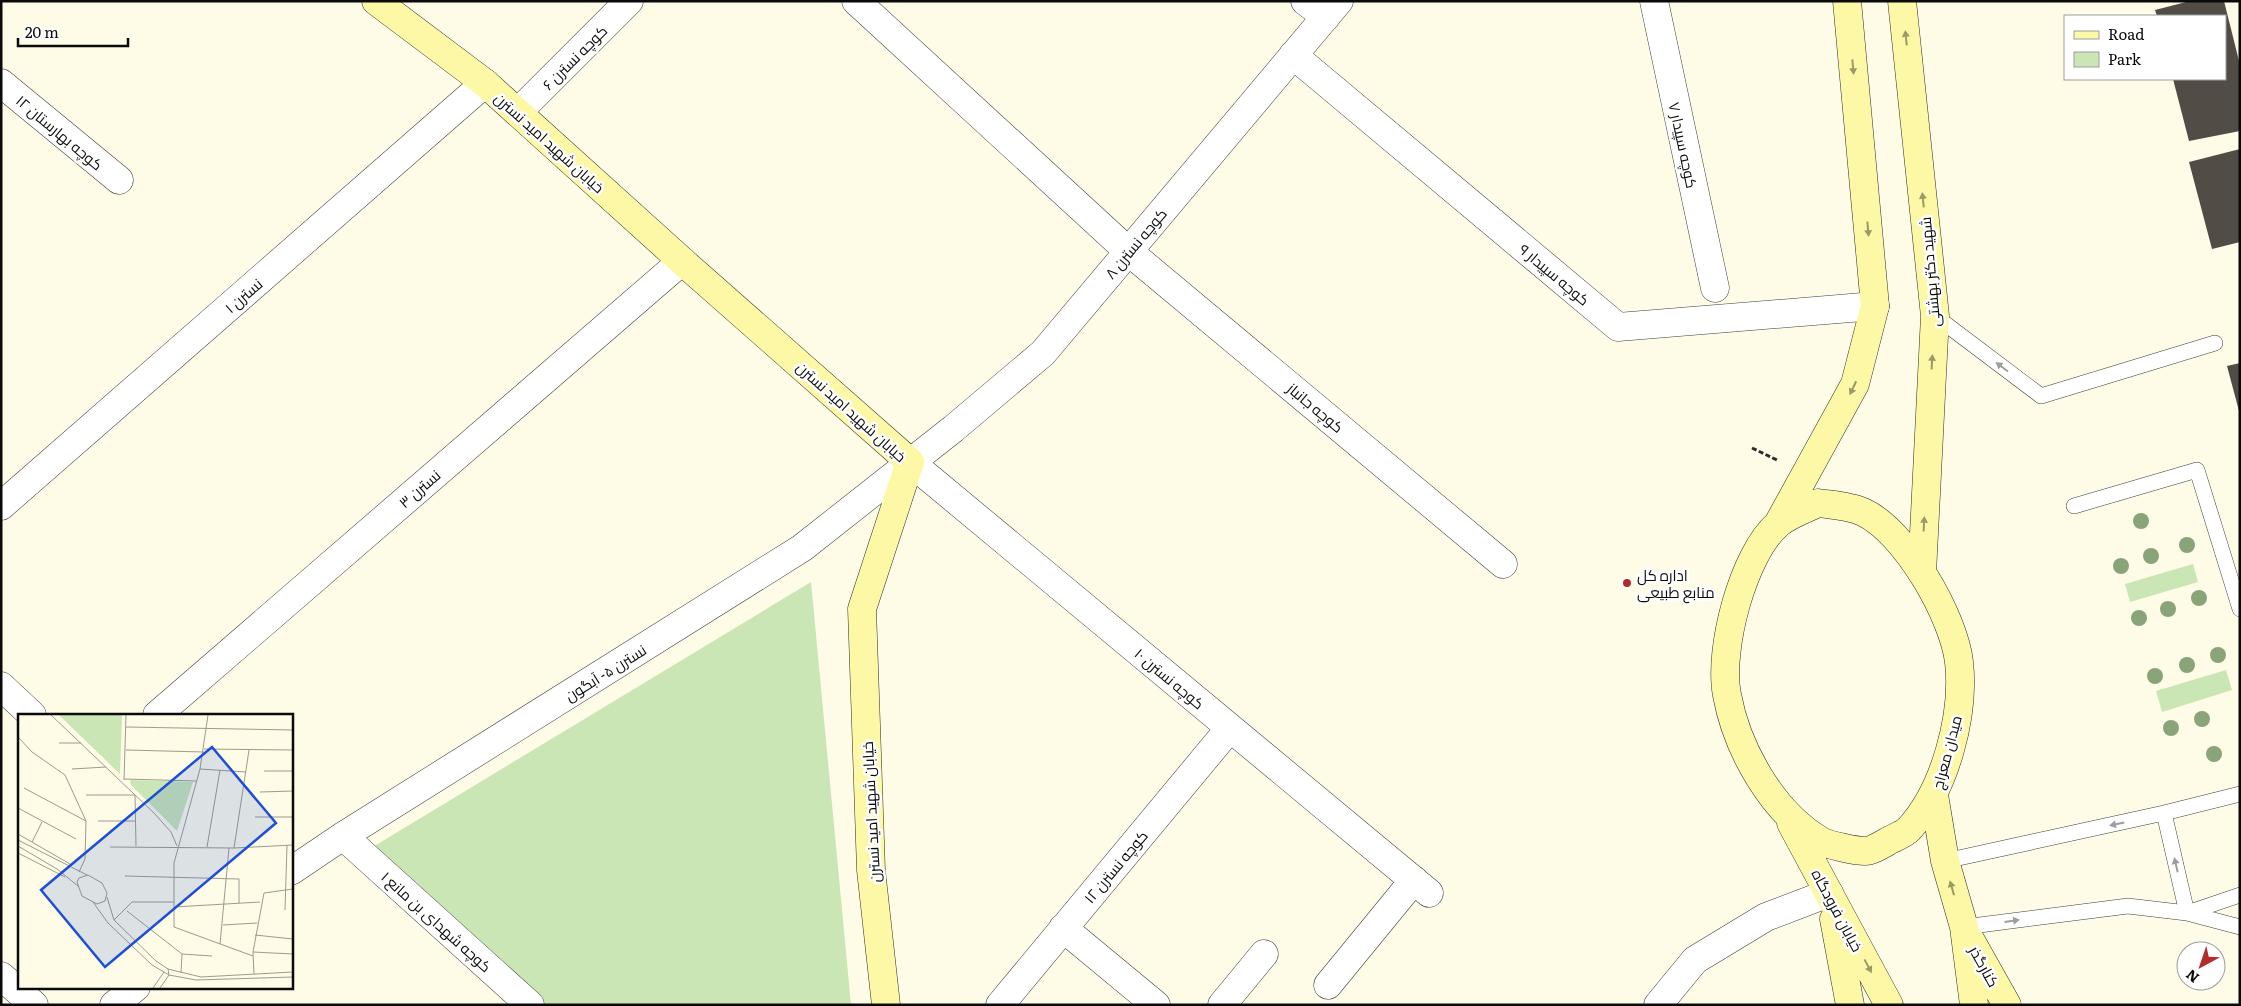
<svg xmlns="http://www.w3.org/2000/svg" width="2241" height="1006" font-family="Literata,Cairo,serif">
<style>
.green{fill:#cae6b4}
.building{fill:#524c47}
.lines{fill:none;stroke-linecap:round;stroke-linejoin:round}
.lane-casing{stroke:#3d3d3d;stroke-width:16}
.street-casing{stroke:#3d3d3d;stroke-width:29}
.secondary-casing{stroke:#2c2c2c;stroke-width:29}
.path{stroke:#2c2c2c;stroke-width:3;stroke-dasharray:5 2.5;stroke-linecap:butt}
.lane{stroke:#fff;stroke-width:15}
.street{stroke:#fff;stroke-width:28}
.secondary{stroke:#fcf8a5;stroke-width:28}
.tree{fill:#88a478}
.oneway{fill:#9b9967}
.oneway2{fill:#9d9d9d}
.poi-dot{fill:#b22c29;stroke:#fff;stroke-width:2}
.labels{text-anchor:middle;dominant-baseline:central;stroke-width:5;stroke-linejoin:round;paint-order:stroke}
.street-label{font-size:15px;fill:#0a0a0a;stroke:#fff}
.poi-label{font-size:15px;fill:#0a0a0a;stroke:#fff;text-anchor:start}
.inset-road{fill:none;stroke:#9c9b8f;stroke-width:1}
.view{fill:#1d4ed8;fill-opacity:0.15;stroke:#1d4ed8;stroke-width:2.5}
.inset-edge{fill:none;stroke:#0a0a0a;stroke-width:2.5}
</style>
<rect width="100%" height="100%" fill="#fefbe7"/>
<path class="green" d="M2193,564L2198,582L2130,602L2125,584Z
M811,582L851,1005H546L371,848Z
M2226,670L2232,690L2162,712L2156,691Z"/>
<path class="building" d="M2190,1H2224L2240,65V131L2189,141L2173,79H2225V16H2157L2155,10Z
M2240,149V242L2212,249L2189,162Z
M2240,363V411H2239L2227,366Z"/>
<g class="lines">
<defs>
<path id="lane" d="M1935,316L2041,396L2215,343
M2074,506L2197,470L2240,609
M2164,813L2187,913
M1945,861L2164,813L2240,794
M2187,913L2240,895
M1964,927L2128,906L2187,913L2240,927"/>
<path id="street" d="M856,1L1128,251L1503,564
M1305,1L1326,17
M1654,1L1715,288
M1293,55L1618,327L1875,306
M1,83L119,180
M518,112L629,1
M910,462L1429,893
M1,506L485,83
M1,686L32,715
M157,715L682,261
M343,836L530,1005
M291,871L343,836L802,548L953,429L1043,353L1339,1
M1063,928L1156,1005
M1,976L34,1005
M1328,985L1414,880
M114,1005L136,987
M1000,1005L1230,728
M1222,1005L1264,954
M1658,1005L1695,960L1766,917L1829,893"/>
<path id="secondary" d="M376,1L485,83L682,261L910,462L862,609L871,870L886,1005
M1902,1L1935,316L1922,573
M1818,503C1832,505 1850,506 1863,512C1905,531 1954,617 1959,662C1965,715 1945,790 1909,829C1904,834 1896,837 1890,840C1883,844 1872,851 1865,851C1856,851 1828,845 1821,841C1772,812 1737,749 1727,695C1718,650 1743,554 1778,524C1788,515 1806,509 1818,503Z
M1778,524L1855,384L1875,306L1847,1
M1934,795L1945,861L1964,927L1974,1005
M1791,823L1889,1005
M1834,919L1850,1005
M1971,941L2007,1005"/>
</defs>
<use href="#lane" class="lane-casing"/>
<use href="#street" class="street-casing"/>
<use href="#secondary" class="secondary-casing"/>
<path class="path" d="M1752,448L1777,460"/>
<use href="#lane" class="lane"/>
<use href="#street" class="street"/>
<use href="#secondary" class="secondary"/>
</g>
<g class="tree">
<circle cx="2141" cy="521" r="8"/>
<circle cx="2187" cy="545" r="8"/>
<circle cx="2151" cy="556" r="8"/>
<circle cx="2121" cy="566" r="8"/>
<circle cx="2199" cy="598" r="8"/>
<circle cx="2168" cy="609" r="8"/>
<circle cx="2139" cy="618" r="8"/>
<circle cx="2218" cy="655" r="8"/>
<circle cx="2187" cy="665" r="8"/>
<circle cx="2155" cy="676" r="8"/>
<circle cx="2202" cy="719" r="8"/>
<circle cx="2171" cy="728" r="8"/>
<circle cx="2214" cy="754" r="8"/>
</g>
<defs><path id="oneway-solid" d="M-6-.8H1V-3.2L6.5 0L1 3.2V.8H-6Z" transform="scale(1.25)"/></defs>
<g class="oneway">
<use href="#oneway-solid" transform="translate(1906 38) rotate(-96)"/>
<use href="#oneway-solid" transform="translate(1853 67) rotate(85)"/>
<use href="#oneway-solid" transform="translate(1923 200) rotate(-96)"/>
<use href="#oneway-solid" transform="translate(1868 229) rotate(85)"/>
<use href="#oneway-solid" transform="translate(1932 362) rotate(-87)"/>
<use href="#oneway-solid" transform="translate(1853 388) rotate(115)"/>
<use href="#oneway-solid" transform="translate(1924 524) rotate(-87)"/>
<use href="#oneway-solid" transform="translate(1952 888) rotate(-106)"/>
<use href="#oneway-solid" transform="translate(1868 966) rotate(62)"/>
</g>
<g class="oneway2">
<use href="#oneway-solid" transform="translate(2002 367) rotate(-143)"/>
<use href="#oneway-solid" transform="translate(2117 824) rotate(168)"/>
<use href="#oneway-solid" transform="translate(2176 865) rotate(-103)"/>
<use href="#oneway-solid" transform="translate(2012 921) rotate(-8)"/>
</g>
<circle class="poi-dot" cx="1627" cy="583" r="5"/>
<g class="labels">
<g class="street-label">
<text transform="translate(574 57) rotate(-45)">کوچه نسترن ۶</text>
<text transform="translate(60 132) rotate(40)">کوچه بهارستان ۱۲</text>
<text transform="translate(550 142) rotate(42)">خیابان شهید امید نسترن</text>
<text transform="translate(1684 145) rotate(78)">کوچه سپیدار ۷</text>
<text transform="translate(1135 243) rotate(-50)">کوچه نسترن ۸</text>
<text transform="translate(1929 272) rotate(-95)">شهید دکتر بهشتی</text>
<text transform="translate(1555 274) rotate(40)">کوچه سپیدار ۹</text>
<text transform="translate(243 295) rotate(-41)">نسترن ۱</text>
<text transform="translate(1316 407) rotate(40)">کوچه جانباز</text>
<text transform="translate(852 411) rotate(42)">خیابان شهید امید نسترن</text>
<text transform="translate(419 488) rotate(-41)">نسترن ۳</text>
<text transform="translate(605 672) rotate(-32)">نسترن ۵- آبگون</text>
<text transform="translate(1170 678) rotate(40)">کوچه نسترن ۱۰</text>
<text transform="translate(1946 752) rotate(-75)">میدان معراج</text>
<text transform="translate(870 812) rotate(-93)">خیابان شهید امید نسترن</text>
<text transform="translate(1115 866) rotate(-50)">کوچه نسترن ۱۲</text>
<text transform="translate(1838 910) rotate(62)">خیابان فرودگاه</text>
<text transform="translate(437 921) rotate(42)">کوچه شهدای بن مانع ۱</text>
<text transform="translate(1985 966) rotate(61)">کنارگذر</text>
</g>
<g class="poi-label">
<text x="1637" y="574">اداره کل<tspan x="1637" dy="17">منابع طبیعی</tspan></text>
</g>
</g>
<g transform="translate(18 714)">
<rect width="275" height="275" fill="#fefbe7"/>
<path d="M41,1H104L102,60ZM112,66L175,68L159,117L113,71Z" fill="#cae6b4"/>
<path class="inset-road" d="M33,1L136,99L153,118L159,132M190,1L182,55L156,149V213L235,242M108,13L275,16M0,23L14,38L47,61L68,107L67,145L61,158M41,29H63M186,35L275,36M108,36L186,38M54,55L88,53M182,55L228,58M246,57H275M106,65L178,67M106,66L108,1M6,74L68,107M242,78L275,77M68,81H117L118,132M0,94L58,125M237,103H275M80,107H118M0,120L52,150M0,126L69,161M14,128L24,108M0,132L39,155L60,172M92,133L216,134L275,131M189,133L202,56M216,134L231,36M0,139L47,163M70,161L84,169L89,179L87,187L79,190L64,182L59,168L61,164ZM107,162L221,165V189M89,183L96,206L138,247L150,255L183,263L275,258M75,188L90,209L134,251L151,261L178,266L275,263M156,193L242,188M267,196L269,131M109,197L164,240L163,259M96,206L114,188H156M205,211L239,209M237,221L275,225M202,230L211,134M235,238L275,240M164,240L194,242M236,260L235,238L246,179L275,175M135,274L146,258M142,274L151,261L150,255"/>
<path class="view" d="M194,33L258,109L87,253L23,176Z"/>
<rect width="275" height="275" class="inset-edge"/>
</g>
<rect width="2241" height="1006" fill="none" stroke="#0a0a0a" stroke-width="5"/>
<rect x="2064" y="15" width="162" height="65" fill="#ffffff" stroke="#9d9d9d"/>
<rect x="2074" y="31" width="25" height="8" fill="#fcf8a5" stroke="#9d9d9d"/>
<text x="2108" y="40" font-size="15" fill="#0a0a0a">Road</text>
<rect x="2074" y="52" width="25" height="15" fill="#cae6b4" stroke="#9d9d9d"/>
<text x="2108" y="65" font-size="15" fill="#0a0a0a">Park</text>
<g transform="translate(2201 966) rotate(220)"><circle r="24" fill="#ffffff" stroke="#9d9d9d"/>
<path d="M0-4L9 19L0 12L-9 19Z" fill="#b22c29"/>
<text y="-8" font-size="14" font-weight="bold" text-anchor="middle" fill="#0a0a0a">N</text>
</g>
<path d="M18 38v8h110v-8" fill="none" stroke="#0a0a0a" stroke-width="2.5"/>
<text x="25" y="38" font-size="15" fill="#0a0a0a" stroke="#ffffff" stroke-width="4" paint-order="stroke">20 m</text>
</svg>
